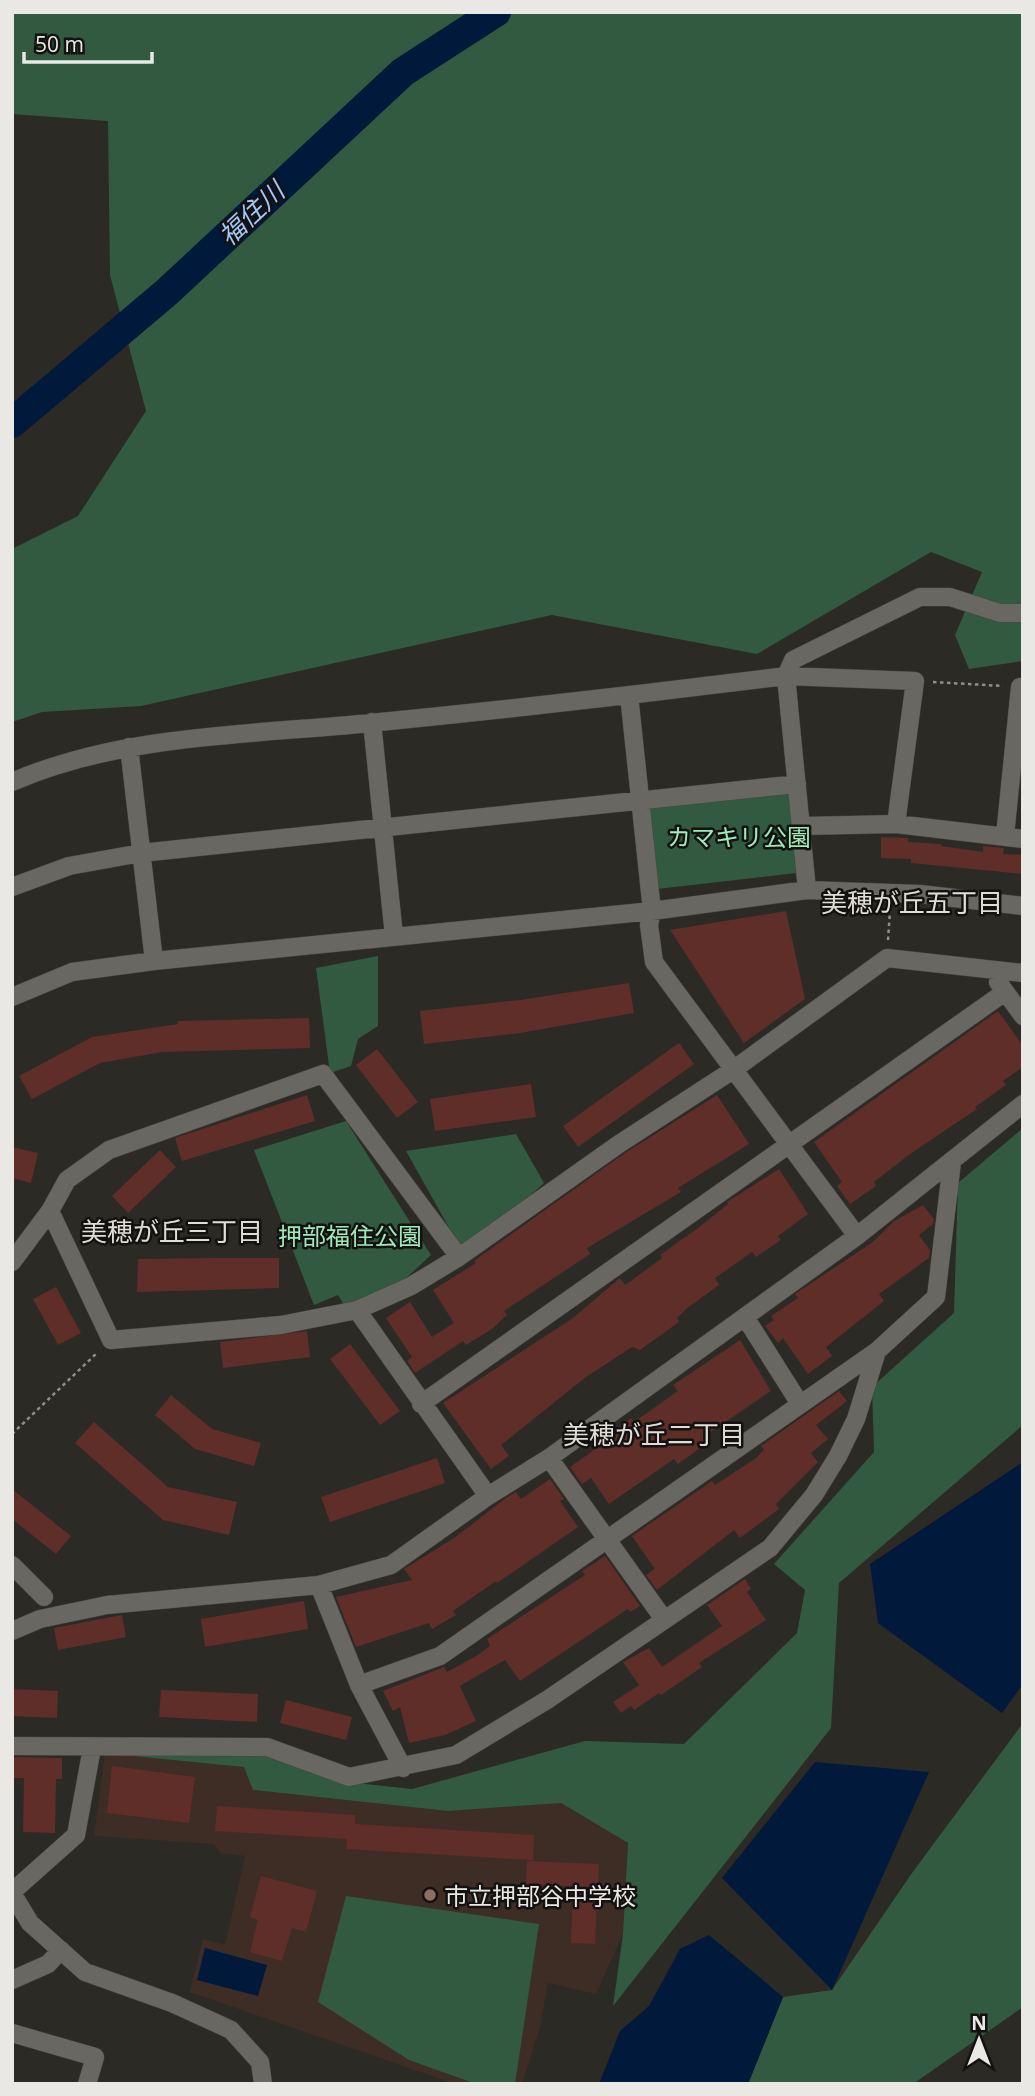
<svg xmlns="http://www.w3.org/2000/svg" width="1035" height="2096" font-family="'Open Sans','Noto Sans JP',sans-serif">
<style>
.education{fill:#3e2d24}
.green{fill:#325a40}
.water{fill:#01193a}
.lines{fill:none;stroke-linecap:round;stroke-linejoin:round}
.river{stroke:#01193a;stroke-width:30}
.building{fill:#5f2e29}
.minor-casing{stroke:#474542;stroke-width:19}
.path{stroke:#918f8b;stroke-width:2.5;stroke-dasharray:3.5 3.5;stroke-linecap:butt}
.minor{stroke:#696761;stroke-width:18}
.education-dot{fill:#8d6e63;stroke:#131210;stroke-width:2.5}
.labels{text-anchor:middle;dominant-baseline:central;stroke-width:5;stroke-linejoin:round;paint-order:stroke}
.park-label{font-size:24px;fill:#9feab8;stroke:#131210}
.poi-label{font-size:24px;fill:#e9e8e5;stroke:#131210;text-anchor:start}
.water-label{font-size:26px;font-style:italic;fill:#a1c6f8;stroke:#131210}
.neighbourhood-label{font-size:26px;fill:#dfddd6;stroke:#131210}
</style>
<rect width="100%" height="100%" fill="#2c2a25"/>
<path class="education" d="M105,1752L244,1767L254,1790L448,1811L561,1803L628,1843L623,1934L596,1994L548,1983L540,2027L522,2084H455L190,1992L203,1939L225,1945L245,1856L220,1853L214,1844L94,1836Z"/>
<path class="green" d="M12,12H1023V661L969,669L955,635L982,572L931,552L757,654L552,615L141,706L42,712L12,722V549L78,516L146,411L110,275L108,121L12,114Z
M788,786L796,873L657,889L647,805Z
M378,956V1026L358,1039L351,1066L330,1073L316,968Z
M346,1121L431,1255L402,1282L344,1305L338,1295L314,1305L254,1150Z
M1023,1128V1425L839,1583L831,1728L613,2006L623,1934L628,1843L561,1803L448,1811L253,1790L244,1767L133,1756L260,1753L346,1782L412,1789L585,1741L684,1744L797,1633L805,1590L774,1564L874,1452L872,1387L954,1313L958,1183Z
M516,1134L544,1183L506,1217L461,1249L406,1151Z
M1023,1723V2007L913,2084H748L783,1997L832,1990L912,1873Z
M346,1896L539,1924L515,2084H476L409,2060L318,2002Z"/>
<path class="water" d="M1023,1462V1684L1002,1713L878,1623L870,1564Z
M815,1762L929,1772L832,1990L722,1878Z
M709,1935L783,1997L748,2084H599L620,2031L649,2006L680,1949Z
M205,1948L267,1965L258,1996L197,1980Z"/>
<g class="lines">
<path class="river" d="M12,423L167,292L403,72L496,12"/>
</g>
<path class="building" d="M881,837L908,838V842L941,844V846L983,852V846L1004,848L1003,854L1023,855V874L911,863V859L881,858Z
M786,911L805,999L744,1043L670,930Z
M629,983L634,1013L520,1033L424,1044L420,1011L520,1000Z
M998,1011L1023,1046V1067L1003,1081L1006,1085L975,1107L977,1109L910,1154L874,1182L876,1186L850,1204L837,1186L842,1182L814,1142Z
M309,1018L310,1048L162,1052L100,1063L32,1099L19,1076L92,1037L178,1024V1021Z
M679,1043L694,1064L578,1147L563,1126Z
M377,1049L418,1102L397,1118L356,1065Z
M531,1084L536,1117L435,1131L430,1099Z
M307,1095L315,1121L182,1161L175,1138Z
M717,1095L749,1144L678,1188L681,1192L587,1248L590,1254L504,1311L507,1315L492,1329L466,1345L463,1341L415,1373L407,1361L412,1357L386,1318L410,1302L432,1337L454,1323L433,1290L476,1263L474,1261L517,1230L625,1153Z
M12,1147L38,1153L31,1183L12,1178Z
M160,1150L176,1167L128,1213L112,1196Z
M779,1169L808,1214L778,1236L781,1240L756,1257L752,1252L715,1278L719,1285L686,1309L677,1318L679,1322L640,1350L632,1347L586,1377L501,1445L509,1456L491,1469L443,1403L573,1318L620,1278L625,1285L662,1258L660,1255L698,1228L728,1204L727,1202Z
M923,1205L934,1219L933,1224L919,1235L930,1250L929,1258L879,1294L884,1301L826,1347L832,1356L808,1374L783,1338L778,1343L765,1326L774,1320L771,1316L798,1298L795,1294L873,1242L894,1221Z
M212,1258H279V1288L137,1292L138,1259Z
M56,1287L81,1333L58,1345L33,1299Z
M307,1331L310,1357L223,1368L220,1342Z
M740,1340L771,1391L703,1437L707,1443L678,1464L674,1459L609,1504L591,1478L582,1484L570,1467L615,1435L612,1432L631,1418L634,1422L678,1391L673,1385Z
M350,1344L400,1411L380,1425L330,1359Z
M839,1391L847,1401L816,1425L828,1439L811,1453L818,1462L776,1504L779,1509L740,1538L734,1530L657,1590L646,1575L655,1569L632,1536L712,1481L715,1485L756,1458L764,1450L761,1446Z
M171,1395L212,1429L261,1443L254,1466L195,1449L155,1415Z
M94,1422L168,1487L237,1502L229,1535L163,1520L75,1443Z
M437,1458L445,1483L330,1522L321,1497Z
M550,1479L564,1499L560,1501L578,1527L497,1583L496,1581L453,1611L456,1615L432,1629L429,1623L356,1647L336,1597L412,1580L404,1569L454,1538L506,1498L516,1492L521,1499Z
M12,1489L71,1536L56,1554L12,1519Z
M605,1556L640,1606L630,1612L628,1609L520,1681L505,1660L482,1673L460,1686L476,1721L445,1735L409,1743L400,1707L393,1711L383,1691L444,1667L447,1672L476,1656L490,1646L487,1639L585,1575L582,1571Z
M745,1579L751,1589L747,1592L766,1620L699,1663L702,1667L661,1695L659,1693L634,1710L631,1706L621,1713L613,1702L639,1685L623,1662L649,1648L662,1667L722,1626L707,1605Z
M304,1601L308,1629L205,1647L201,1619Z
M122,1615L126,1637L58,1650L54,1628Z
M12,1689L58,1691L57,1718L12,1716Z
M161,1690L258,1694L257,1722L159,1717Z
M286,1700L352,1717L346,1740L280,1723Z
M12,1757L62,1758V1779H56L55,1833L23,1832L24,1778H12Z
M112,1766L195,1777L189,1823L107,1813Z
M217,1806L355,1815V1824L534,1835L533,1860L346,1849L347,1839L215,1831Z
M527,1861L599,1864L595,1944L571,1943L573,1886L526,1884Z
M261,1876L317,1891L306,1932L292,1928L282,1961L250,1952L258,1920L250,1917Z"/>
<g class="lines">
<defs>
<path id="minor" d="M629,695L652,911L649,925L654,962L857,1236
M372,722L394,936
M129,747L154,961
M12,782C120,735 244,735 360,724C502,710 644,694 786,676L793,660L920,597H950L1000,613H1023
M802,826L896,824
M1005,836L1020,687H1023
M12,887L69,866L141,853L797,784
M807,890L786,676L915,681L896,824L1023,839
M998,982L1023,1016
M12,997L72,972L154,961L652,911L807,890L920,894L1023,906
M459,1257L323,1074L109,1150L67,1180L50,1211L111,1340L281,1325L357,1310L411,1286L459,1257L619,1144L733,1070L887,958L1023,973
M12,1262L50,1211
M357,1310L488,1496
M745,1317L800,1404
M421,1404L1005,992
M549,1458L663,1618
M12,1565L44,1597
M319,1585L359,1685L403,1768
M12,1631L40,1619L107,1605L319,1585L391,1565L488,1496L549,1458L857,1236L1023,1104
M359,1685L440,1656L877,1351
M12,1746L267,1747L349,1777L456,1755L547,1700L770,1548L814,1495L838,1456L856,1419L877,1351L936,1297L952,1162
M12,1892L76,1835L92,1748
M12,1893L30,1923L85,1972L172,2003L231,2030L260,2062L263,2084
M12,1980L48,1964L61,1950
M12,2033L95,2057L87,2084"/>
</defs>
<use href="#minor" class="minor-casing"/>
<path class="path" d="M933,682L1003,686
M888,940L890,911
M12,1434L98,1352"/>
<use href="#minor" class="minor"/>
</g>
<circle class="education-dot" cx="430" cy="1895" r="7"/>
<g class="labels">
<g class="park-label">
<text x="739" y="836">カマキリ公園</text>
<text x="350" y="1235">押部福住公園</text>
</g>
<g class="poi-label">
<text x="444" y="1895">市立押部谷中学校</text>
</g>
<g class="water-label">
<text transform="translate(251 213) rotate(-43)">福住川</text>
</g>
<g class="neighbourhood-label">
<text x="912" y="902">美穂が丘五丁目</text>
<text x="172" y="1231">美穂が丘三丁目</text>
<text x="654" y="1434">美穂が丘二丁目</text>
</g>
</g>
<rect width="1035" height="2096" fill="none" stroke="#e9e8e5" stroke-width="28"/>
<g transform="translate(979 2040)" stroke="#131210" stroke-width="5" paint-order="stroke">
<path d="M0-5L12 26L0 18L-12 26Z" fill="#e9e8e5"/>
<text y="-10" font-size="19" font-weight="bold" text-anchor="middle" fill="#e9e8e5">N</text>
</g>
<path d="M24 52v10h128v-10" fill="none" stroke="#e9e8e5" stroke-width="3.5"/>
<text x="35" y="52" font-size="21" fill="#e9e8e5" stroke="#131210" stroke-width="5" paint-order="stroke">50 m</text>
</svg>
